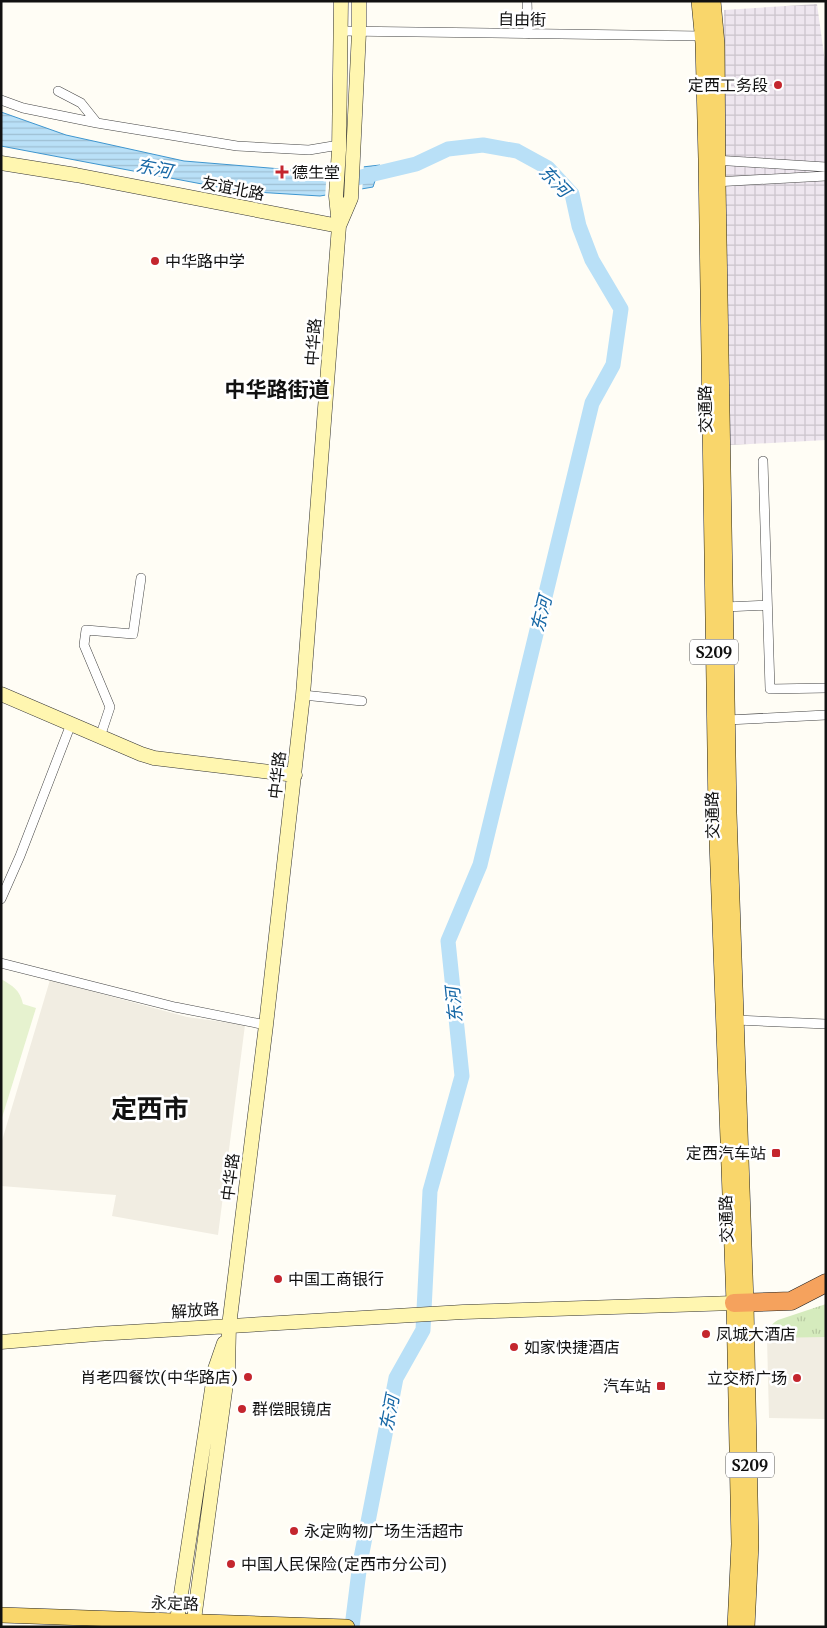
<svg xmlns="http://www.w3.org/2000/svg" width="827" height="1628" font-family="Merriweather,'Noto Sans SC',serif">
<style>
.industrial{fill:url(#industrial-grid)}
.grass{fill:url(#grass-tufts)}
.pitch{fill:#e6f2cf}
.plaza{fill:#f1ede2}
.water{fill:url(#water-rules);stroke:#3f96cf}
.pier{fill:#fffdf5}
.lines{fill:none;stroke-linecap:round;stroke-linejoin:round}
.river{stroke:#b9e0f7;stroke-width:15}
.street-casing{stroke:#444;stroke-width:10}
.secondary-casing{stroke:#333;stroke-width:15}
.primary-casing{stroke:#222;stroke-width:16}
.highway-casing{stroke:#222;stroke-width:19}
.street{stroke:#fff;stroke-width:9}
.secondary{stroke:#fff6b0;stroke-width:14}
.primary{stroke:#f9d66b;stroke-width:15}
.highway{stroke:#f5a25d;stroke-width:18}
.poi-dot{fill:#c4262e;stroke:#fff;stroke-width:2}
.labels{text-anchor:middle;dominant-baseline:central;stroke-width:5;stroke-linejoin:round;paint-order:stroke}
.shield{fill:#fff;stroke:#585858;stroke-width:1}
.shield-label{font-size:15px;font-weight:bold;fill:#111}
.street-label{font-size:16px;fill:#111;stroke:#fff}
.poi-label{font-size:16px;fill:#111;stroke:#fff;text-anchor:start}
.water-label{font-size:18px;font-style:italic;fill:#1768a6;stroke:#fff}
.district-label{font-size:21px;font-weight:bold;fill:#111;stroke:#fff}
.town-label{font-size:26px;font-weight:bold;fill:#111;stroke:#fff}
</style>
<defs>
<pattern id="industrial-grid" width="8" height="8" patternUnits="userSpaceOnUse" patternTransform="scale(1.25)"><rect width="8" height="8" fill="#eee6ef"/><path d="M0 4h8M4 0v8" fill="none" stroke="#cbc4cc"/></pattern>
<pattern id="grass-tufts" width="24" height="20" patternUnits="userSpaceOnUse" patternTransform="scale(1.25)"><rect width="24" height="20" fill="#d5ebbd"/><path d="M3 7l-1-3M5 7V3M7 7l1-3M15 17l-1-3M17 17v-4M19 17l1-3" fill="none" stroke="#b6c8a1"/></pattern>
<pattern id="water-rules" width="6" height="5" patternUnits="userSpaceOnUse" patternTransform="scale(1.25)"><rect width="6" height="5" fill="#b9e0f7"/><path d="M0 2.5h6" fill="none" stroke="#9ebfd3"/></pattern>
</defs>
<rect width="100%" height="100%" fill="#fffdf5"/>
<path class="industrial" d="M817,4L826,69V440L713,446L724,10Z"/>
<path class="grass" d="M826,1304V1338H767C767,1329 770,1325 778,1320Z"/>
<path class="pitch" d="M1,979C13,986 20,990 23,1004L36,1008L1,1121Z"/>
<path class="plaza" d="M50,980L187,1017L245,1025L218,1235L112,1216L116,1195L1,1186V1144Z
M826,1337V1419L769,1418L767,1338Z"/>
<path class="water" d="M1,112L66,135L184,161L318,172L380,165L373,187L320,196L239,191L1,146Z"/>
<path class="pier" d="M364,164L362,192L325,198L327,169Z"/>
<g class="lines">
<path class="river" d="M352,1627L360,1563L396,1378L423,1330L430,1191L462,1076L448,941L480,865L592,403L613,365L621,309L592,260L579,226L572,194L548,168L517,151L483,145L448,149L416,164L357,178"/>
<defs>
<path id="street" d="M527,1L528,34
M342,31L702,36
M58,91L81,103L97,123L237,146L309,150L339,145
M1,100L23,108L97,123
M714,160L826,167
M714,182L826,176
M763,461L770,689L826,688
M725,607L767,605
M303,695L362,701
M727,720L826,715
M100,737L110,707L84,645L86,630L133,634L141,578
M1,899L20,856L71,724
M1,963L175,1007L266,1025
M736,1020L826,1024"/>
<path id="secondary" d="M1,163L76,175L339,226
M339,226L351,198L359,32V1
M1,694L141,754L154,758L295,775
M1,1342L96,1334L463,1312L734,1303
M176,1627L215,1369L224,1343
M193,1627L228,1369L229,1326L266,1025L303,695L339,226L336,196L339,150L341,1"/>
<path id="primary" d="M699,1L703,43L706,159L716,814L734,1303L739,1544L735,1627
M713,1L717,44L718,182L729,813L746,1303L751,1544L747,1627
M1,1615L347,1627"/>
<path id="highway" d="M734,1303L791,1301L826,1283"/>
</defs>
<use href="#street" class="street-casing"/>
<use href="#secondary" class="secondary-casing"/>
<use href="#primary" class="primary-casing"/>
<use href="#highway" class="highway-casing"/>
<use href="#street" class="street"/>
<use href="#secondary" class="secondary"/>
<use href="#primary" class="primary"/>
<use href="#highway" class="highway"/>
</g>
<g class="poi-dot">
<circle cx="778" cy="85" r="5"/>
<path d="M279.5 164.5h5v5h5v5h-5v5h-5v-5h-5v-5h5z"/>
<circle cx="155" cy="261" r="5"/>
<rect x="771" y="1148" width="10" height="10" rx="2.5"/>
<circle cx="278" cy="1279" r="5"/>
<circle cx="706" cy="1334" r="5"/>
<circle cx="514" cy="1347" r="5"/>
<circle cx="248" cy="1377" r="5"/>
<circle cx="797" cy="1378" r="5"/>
<rect x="656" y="1381" width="10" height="10" rx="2.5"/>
<circle cx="242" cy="1409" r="5"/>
<circle cx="294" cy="1531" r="5"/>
<circle cx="231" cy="1564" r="5"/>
</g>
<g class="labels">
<g class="shield">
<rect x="690" y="639.5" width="48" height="25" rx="4"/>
<rect x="726" y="1452.5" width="48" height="25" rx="4"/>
</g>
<g class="shield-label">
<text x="714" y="652">S209</text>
<text x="750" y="1465">S209</text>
</g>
<g class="street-label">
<text transform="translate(522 19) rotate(1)">自由街</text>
<text transform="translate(233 188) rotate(11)">友谊北路</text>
<text transform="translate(313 342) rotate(-86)">中华路</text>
<text transform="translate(705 409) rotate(-91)">交通路</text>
<text transform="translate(277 775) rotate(-84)">中华路</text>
<text transform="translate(712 815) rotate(-91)">交通路</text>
<text transform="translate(230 1177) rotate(-83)">中华路</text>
<text transform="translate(726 1219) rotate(-92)">交通路</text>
<text transform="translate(195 1310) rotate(-4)">解放路</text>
<text transform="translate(175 1603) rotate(2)">永定路</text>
</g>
<g class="poi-label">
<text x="768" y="85" text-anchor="end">定西工务段</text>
<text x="292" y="172">德生堂</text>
<text x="165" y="261">中华路中学</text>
<text x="766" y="1153" text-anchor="end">定西汽车站</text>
<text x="288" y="1279">中国工商银行</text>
<text x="716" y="1334">凤城大酒店</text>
<text x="524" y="1347">如家快捷酒店</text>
<text x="238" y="1377" text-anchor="end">肖老四餐饮(中华路店)</text>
<text x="787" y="1378" text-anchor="end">立交桥广场</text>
<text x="651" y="1386" text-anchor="end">汽车站</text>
<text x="252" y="1409">群偿眼镜店</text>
<text x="304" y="1531">永定购物广场生活超市</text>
<text x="241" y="1564">中国人民保险(定西市分公司)</text>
</g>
<g class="water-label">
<text transform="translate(154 168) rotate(11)">东河</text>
<text transform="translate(555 181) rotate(46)">东河</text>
<text transform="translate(541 614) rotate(-76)">东河</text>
<text transform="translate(454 1005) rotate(-96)">东河</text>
<text transform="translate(389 1413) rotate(-79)">东河</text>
</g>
<g class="district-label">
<text x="277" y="389">中华路街道</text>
</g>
<g class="town-label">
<text x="150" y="1108">定西市</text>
</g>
</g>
<rect width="827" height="1628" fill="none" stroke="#111111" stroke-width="5"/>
</svg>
